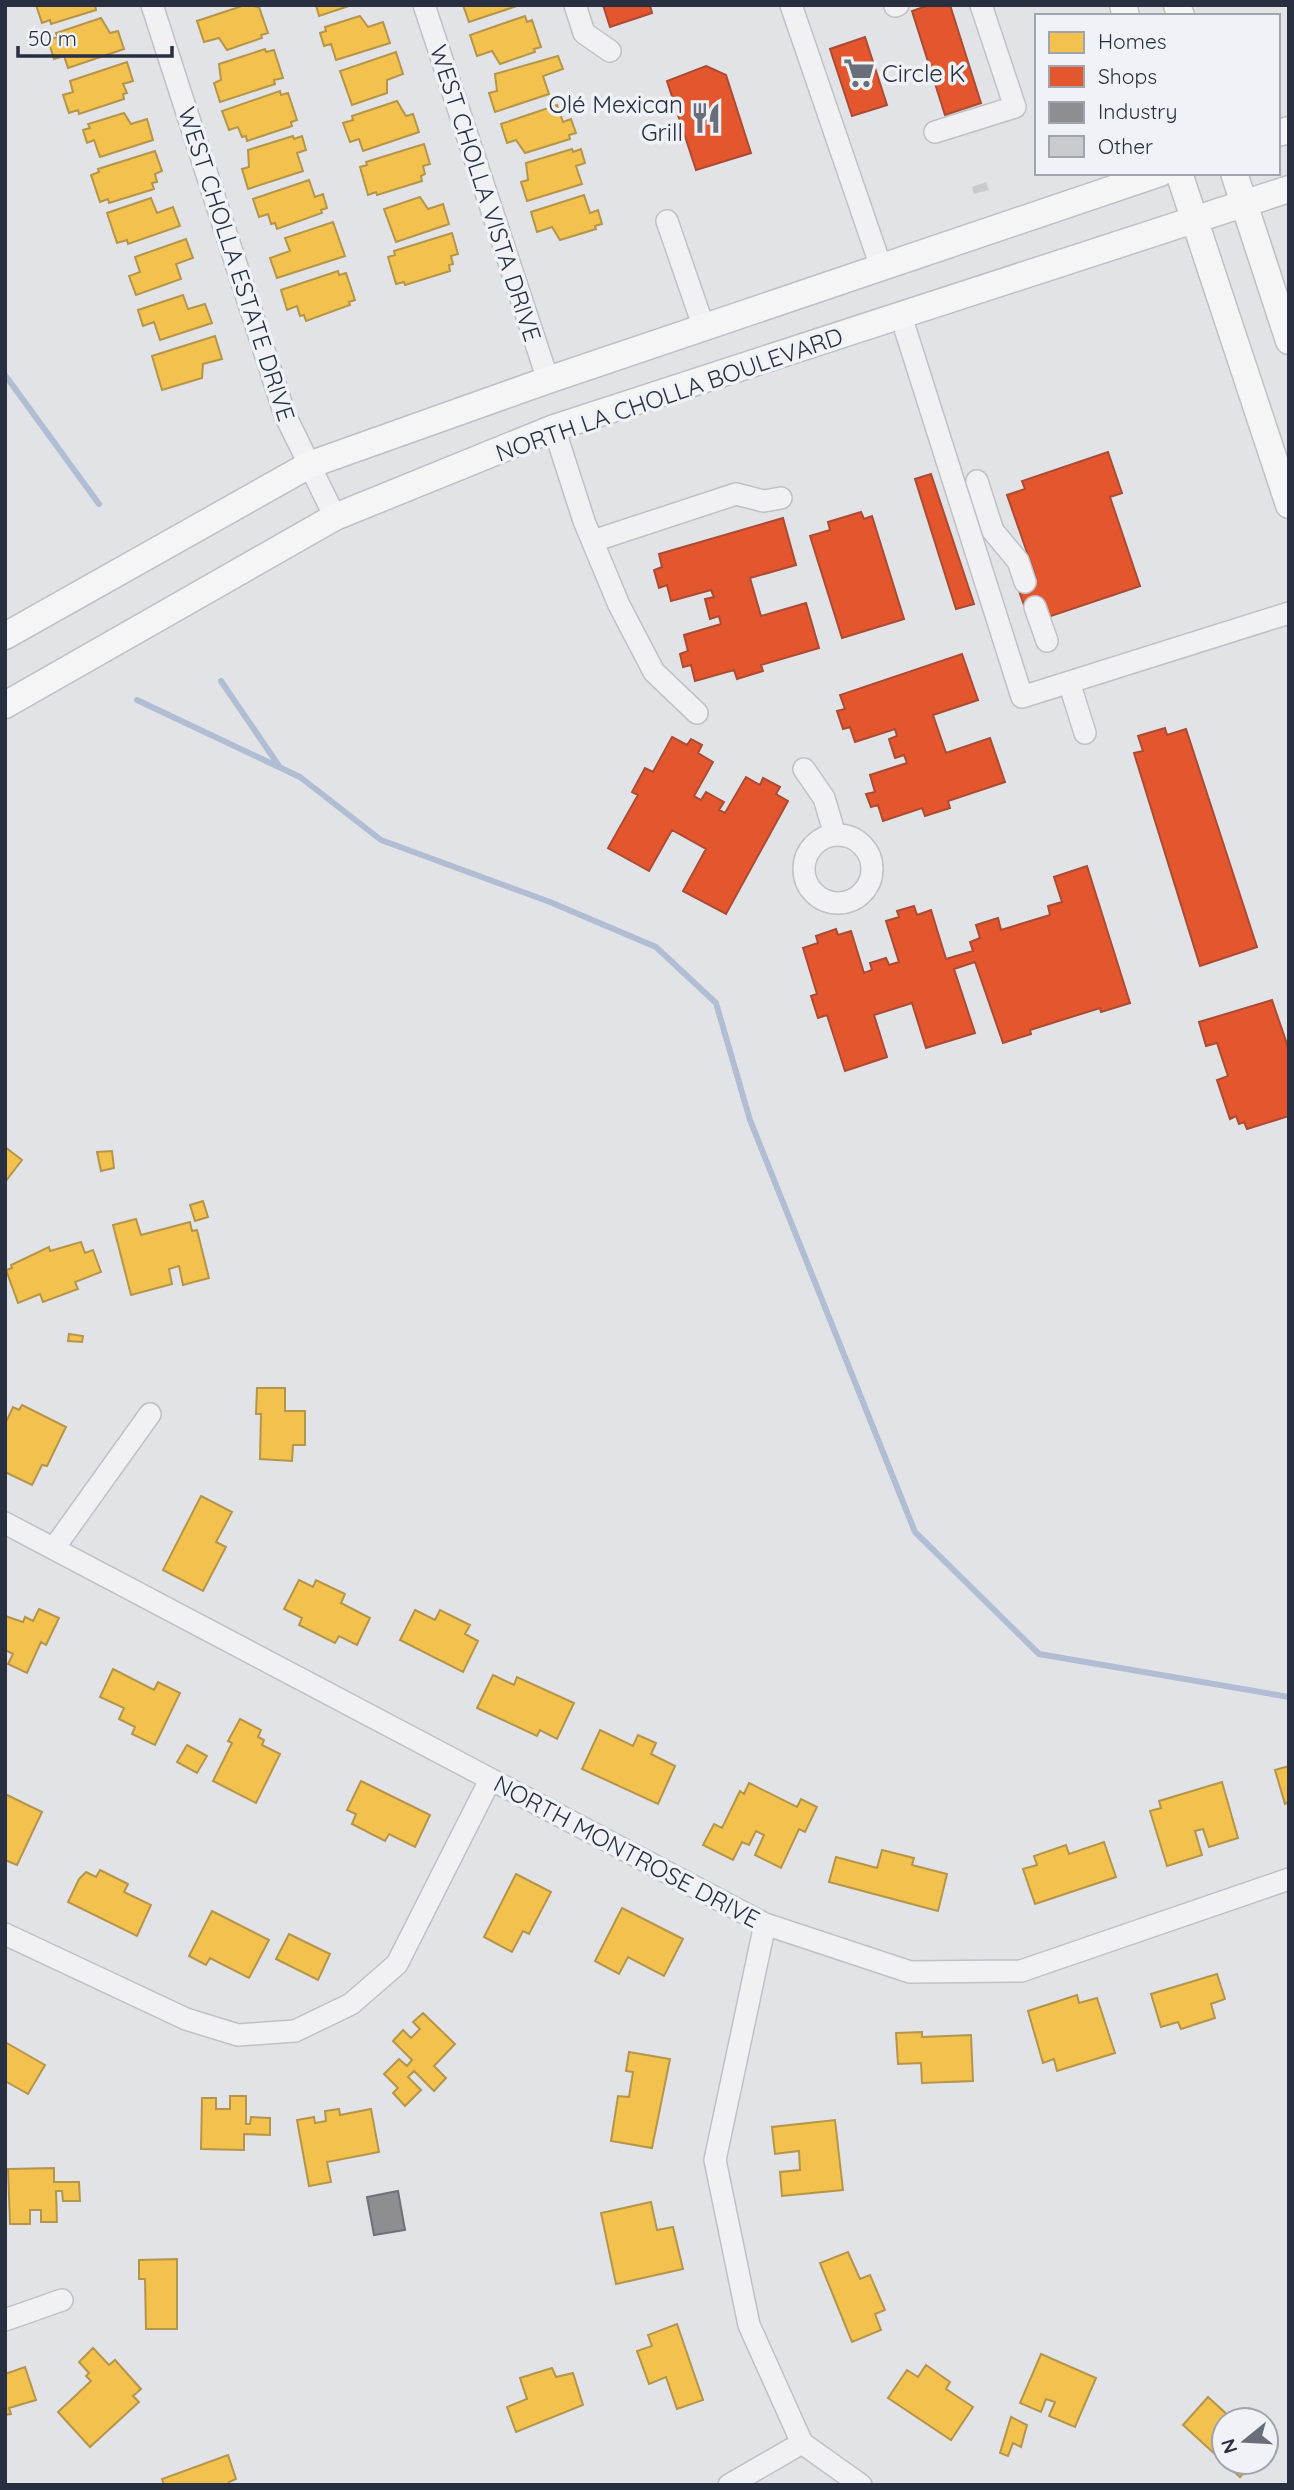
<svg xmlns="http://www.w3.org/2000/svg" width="1294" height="2490" font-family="Quicksand,sans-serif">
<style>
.homes{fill:#f2c14e;stroke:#b5954a;stroke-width:2}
.shops{fill:#e4572e;stroke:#ac4b33;stroke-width:2}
.industry{fill:#8d8d92;stroke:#6f7179;stroke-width:2}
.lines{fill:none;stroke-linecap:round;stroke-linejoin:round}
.stream{stroke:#b0bdd2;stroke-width:6}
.building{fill:#cacbcf}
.minor-casing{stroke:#c0c1c5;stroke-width:24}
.major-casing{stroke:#bec0c4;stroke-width:29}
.minor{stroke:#f1f1f3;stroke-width:21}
.major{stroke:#f5f5f6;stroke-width:26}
.labels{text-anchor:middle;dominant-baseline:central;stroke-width:7;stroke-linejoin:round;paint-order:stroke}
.poi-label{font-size:24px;fill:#282f40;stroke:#eff2f6;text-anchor:start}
.street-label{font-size:24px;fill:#282f40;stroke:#eff2f6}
</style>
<rect width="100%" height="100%" fill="#e2e3e7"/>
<path class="homes" d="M36,5H95L96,10L51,24L50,20L42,23Z
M245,5L259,7L268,33L261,35L262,38L227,50L219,38L204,42L197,21Z
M316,5H352L319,16Z
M463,5H520L469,22Z
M360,16L368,27L383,22L390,43L336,60L331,44L324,46L320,33L326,31L325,27Z
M525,16L527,22L532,20L541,47L534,49L535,52L500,64L492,51L477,56L470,35Z
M101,18L110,33L118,31L124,49L68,68L64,56L54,59L48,40L58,37L56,33Z
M265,49L266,52L274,50L283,78L274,80L275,84L220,102L214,83L221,80L219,64Z
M396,52L403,74L387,80V93L352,105L340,71Z
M558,56L563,69L543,76L549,94L495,112L489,93L497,91L495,74Z
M127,62L133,81L123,84L127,93L123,94L124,99L79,114L78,110L69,113L63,95L73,92L70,81Z
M280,91L281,95L288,93L297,120L291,122L292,126L247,141L246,136L242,137L238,127L229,130L222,111Z
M397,101L406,116L413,114L419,132L363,151L359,139L350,142L343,123L353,120L352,116Z
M557,105L563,122L571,119L576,133L569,135L570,139L525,153L516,140L507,143L501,124Z
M124,113L131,124L147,119L153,140L100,157L94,140L87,143L83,130L90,128L88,124Z
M293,136L294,139L302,136L306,150L297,153L303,171L248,189L242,169L249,167L248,150Z
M424,144L430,164L423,166L425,174L421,176L422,181L377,195L376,192L368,195L360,167L367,165L366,162Z
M572,149L573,152L581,149L585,163L576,166L582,184L527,201L521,182L528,180L526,163Z
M155,151L162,171L155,174L157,182L152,183L154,189L109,203L108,199L100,202L91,175L99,172L98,169Z
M309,180L315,197L323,194L327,208L321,210L322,213L277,229L275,223L271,224L268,214L259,217L253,199Z
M584,195L590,213L598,210L602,224L595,226L596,229L560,240L552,227L537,232L531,212Z
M420,197L428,209L443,204L449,224L396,242L384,209Z
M151,198L157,213L173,207L180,226L128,244L127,240L117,243L107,213Z
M333,222L345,256L277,278L270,258L290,251L285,238Z
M452,233L458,254L451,256L453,264L449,265L450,271L405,285L404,282L396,284L388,257L395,255L394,251Z
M186,239L193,258L176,264L181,279L136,295L129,276L140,272L135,257Z
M338,271L339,275L346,273L355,300L349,302L350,305L306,321L304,315L300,316L297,306L287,310L281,290Z
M183,295L188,309L205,304L212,323L160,340L154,322L143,326L138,310Z
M215,336L222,359L203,364L202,378L162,390L152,356Z
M5,1147L22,1160L5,1182Z
M112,1151L114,1168L101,1171L97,1152Z
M203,1201L208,1217L195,1221L190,1205Z
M136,1219L141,1235L190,1222L192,1231L197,1230L209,1278L183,1285L179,1266L169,1269L172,1284L131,1295L113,1225Z
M81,1242L85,1253L93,1250L101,1272L75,1282L78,1289L43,1302L40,1294L18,1303L6,1270L12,1268L11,1265L49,1247L50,1251Z
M69,1334L83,1336L82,1342L68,1341Z
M257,1388H285V1411H305V1445H293L292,1461L260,1459L261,1414H256Z
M22,1405L66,1427L47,1466L42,1465L32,1485L5,1472V1424L13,1407L19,1410Z
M201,1496L232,1512L216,1542L226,1547L203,1591L163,1570Z
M299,1580L313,1587L316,1580L345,1594L341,1603L370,1618L357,1645L339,1636L335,1643L299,1625L302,1618L284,1609Z
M39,1609L59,1618L46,1645L41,1642L27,1673L8,1664L13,1654L5,1650V1616L23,1622L25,1617L33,1621Z
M415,1610L435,1620L440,1610L470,1625L465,1634L478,1641L463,1672L400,1640Z
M113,1669L154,1690L158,1682L180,1693L155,1745L132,1734L135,1727L119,1719L124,1708L100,1697Z
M493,1675L514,1685L517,1677L574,1703L557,1739L540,1730L537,1736L477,1708Z
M240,1719L261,1730L258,1737L264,1740L262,1745L280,1754L256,1803L213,1781L232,1743L228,1741Z
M600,1730L633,1746L638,1735L656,1743L651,1754L675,1766L658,1804L582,1769Z
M187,1745L207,1756L197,1773L177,1762Z
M1289,1766V1802L1285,1804L1275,1770Z
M361,1781L430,1815L415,1847L389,1834L385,1841L352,1824L356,1814L347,1810Z
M1222,1782L1238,1838L1209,1847L1203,1829L1195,1831L1202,1855L1167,1866L1150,1811L1161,1808L1159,1801Z
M749,1783L797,1807L801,1799L817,1807L805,1832L799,1829L781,1868L755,1855L764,1835L756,1831L749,1845L742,1842L733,1860L703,1845L714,1824L722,1828L740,1791L744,1794Z
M5,1794L42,1812L17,1865L5,1860Z
M1104,1842L1116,1877L1035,1904L1023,1869L1037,1865L1034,1856L1066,1845L1069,1854Z
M882,1850L914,1858L912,1865L947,1874L938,1911L829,1882L836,1857L877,1868Z
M100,1870L128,1884L124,1892L151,1905L137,1936L68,1902L79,1879L86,1872L96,1877Z
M516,1874L551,1892L529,1934L523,1931L512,1952L484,1937Z
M622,1908L683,1939L664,1976L628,1957L619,1974L595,1961Z
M212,1911L269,1940L249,1978L210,1958L206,1965L189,1956Z
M289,1934L330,1954L318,1980L276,1959Z
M1217,1974L1225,1999L1211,2004L1215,2018L1181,2029L1178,2022L1161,2027L1151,1994Z
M1077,1995L1079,2003L1097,1998L1115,2053L1057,2071L1054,2059L1043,2063L1028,2011Z
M423,2013L455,2044L434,2066L446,2078L434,2091L414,2071L408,2077L421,2090L405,2106L393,2093L398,2088L384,2074L399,2059L407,2066L412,2060L393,2041L403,2030L411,2038L420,2029L413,2022Z
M922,2032V2037L971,2035L973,2081L922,2083L921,2063L898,2064L896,2033Z
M5,2042L45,2065L28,2094L5,2081Z
M629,2052L670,2059L652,2148L611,2141L618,2096L629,2097L633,2072L626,2071Z
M230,2096H246V2124H250L251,2117L270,2118V2135L244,2134V2150L201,2149L202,2098H216V2109H230Z
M339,2109L340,2115L371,2109L379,2152L327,2162L331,2182L309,2186L297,2120L314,2117L315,2123L326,2121L325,2111Z
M835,2120L843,2190L782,2196L780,2172L800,2170L799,2151L775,2154L772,2127Z
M54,2168V2182H79L80,2201H63L62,2191H56L57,2222H41V2210H30V2224H10L8,2169Z
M651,2202L657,2230L673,2227L683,2269L616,2284L601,2213Z
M848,2252L860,2279L870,2275L885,2310L875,2314L881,2330L852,2342L820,2263Z
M177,2259V2329H146L145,2279H139V2260Z
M677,2324L703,2400L677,2409L666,2377L649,2384L637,2351L652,2346L648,2335Z
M93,2348L109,2365L115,2360L141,2389L133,2396L139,2402L90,2447L58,2412L91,2381L86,2376L89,2373L79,2362Z
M1041,2354L1096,2378L1075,2427L1049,2416L1055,2402L1046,2399L1041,2412L1020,2403Z
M926,2365L950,2382L946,2389L973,2407L951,2440L888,2398L907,2370L918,2377Z
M25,2367L36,2400L9,2408L11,2414L5,2415V2374Z
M552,2368L556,2377L573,2373L583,2405L516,2432L507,2407L527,2399L520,2378Z
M1208,2397L1231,2418L1237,2412L1246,2420H1224V2462H1254L1240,2477L1183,2425Z
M1011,2417L1027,2425L1021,2447L1013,2443L1008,2456L1000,2453Z
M228,2455L236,2479L229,2482L230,2485H164L162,2479Z"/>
<path class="shops" d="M603,5H650L652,13L610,27Z
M929,5H950L981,103L945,115L912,11Z
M865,37L887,105L852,116L830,49Z
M706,66L726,75L751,153L696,170L667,81Z
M1108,452L1122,493L1110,497L1140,586L1048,617L1026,611L1017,585L1036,578L1007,495L1025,489L1022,481Z
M931,474L974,604L956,609L915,479Z
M861,512L864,519L872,516L904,619L842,638L810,536L830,530L828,522Z
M783,518L796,565L750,578L761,616L806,603L819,648L761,665L763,671L737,679L734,670L695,681L691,665L683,667L680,654L688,651L684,635L721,624L719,616L710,619L705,599L714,597L711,590L671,601L667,585L659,588L654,570L662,567L659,554Z
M962,654L978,700L933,715L946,753L990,738L1005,782L948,801L950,808L925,816L922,808L883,821L878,805L871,807L866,794L875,792L870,775L907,763L904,755L895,758L889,739L897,736L895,729L855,742L850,727L843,729L837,711L845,709L840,695Z
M1165,728L1167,735L1186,729L1257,947L1200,966L1134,753L1143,751L1138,736Z
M672,737L687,745L691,739L702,745L698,753L713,762L694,796L701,800L706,792L724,802L719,810L725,813L746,777L760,785L763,778L780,787L776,794L788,801L726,914L683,891L706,849L672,830L649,871L608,848L638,795L632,792L645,768L653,772Z
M1087,866L1130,1003L1101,1012L1100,1008L1030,1030L1031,1034L1003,1043L975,962L954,969L975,1033L926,1048L912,1003L874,1015L887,1057L845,1071L827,1015L818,1018L811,996L817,994L803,948L818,943L816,936L836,929L838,935L851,931L864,973L872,970L870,963L886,958L889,965L899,962L886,921L899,917L897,911L914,906L917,915L931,910L946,959L973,951L970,942L980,938L976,925L998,918L1001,930L1050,915L1048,906L1062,902L1054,877Z
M1272,1000L1289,1050V1116L1247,1129L1244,1122L1239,1124L1236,1116L1230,1119L1217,1080L1228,1076L1217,1043L1206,1046L1199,1022Z"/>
<path class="industry" d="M398,2191L405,2230L374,2235L367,2197Z"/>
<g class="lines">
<path class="stream" d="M5,375L99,504
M221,681L279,766
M137,700L300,777L381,840L550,902L656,947L716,1003L750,1120L915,1532L1039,1654L1289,1697"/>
</g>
<path class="building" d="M986,182L989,190L974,194L972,187Z"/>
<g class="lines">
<defs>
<path id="minor" d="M152,5L285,415L335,517
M424,5L548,380
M575,5L584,33L610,51
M791,5L881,267
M895,6L898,5
M935,132L1015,107L981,5
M667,221L704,328
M901,316L1022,697L1289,613
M554,428L584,521L619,605L654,672L697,713
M977,481L993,531L1018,561L1025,582
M593,541L736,494L764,501L781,498
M1035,607L1047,641
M1069,682L1085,733
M804,769L824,798L835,835
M804 869a34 34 0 1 1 68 0a34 34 0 1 1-68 0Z
M5,1523L765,1924L910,1972L1021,1971L1289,1879
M54,1548L150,1414
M765,1924L715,2160L749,2325L802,2443L861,2485
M5,1934L186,2019L238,2035L295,2031L351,2004L397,1964L490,1780
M5,2320L62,2300
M729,2485L802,2443"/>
<path id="major" d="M1123,5L1126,16
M1177,5L1181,16
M1278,133L1289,130
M1179,173L1289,505
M1234,173L1289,341
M5,636L309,465L548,380L1160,173
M5,705L335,517L554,428L1289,189"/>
</defs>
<use href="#minor" class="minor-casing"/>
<use href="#major" class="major-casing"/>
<use href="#minor" class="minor"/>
<use href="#major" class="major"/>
</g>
<defs>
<symbol id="supermarket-bare" viewBox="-9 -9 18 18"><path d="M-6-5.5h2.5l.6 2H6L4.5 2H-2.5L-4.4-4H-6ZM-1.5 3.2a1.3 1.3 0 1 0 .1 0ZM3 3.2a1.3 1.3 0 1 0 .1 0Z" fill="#696e7a" stroke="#eff2f6" stroke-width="2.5" paint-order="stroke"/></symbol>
<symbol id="restaurant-bare" viewBox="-9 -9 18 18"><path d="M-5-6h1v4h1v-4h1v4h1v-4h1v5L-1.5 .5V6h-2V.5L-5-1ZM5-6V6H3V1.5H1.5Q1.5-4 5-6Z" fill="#696e7a" stroke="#eff2f6" stroke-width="2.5" paint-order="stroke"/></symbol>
</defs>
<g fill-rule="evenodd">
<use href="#supermarket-bare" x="837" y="51" width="44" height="44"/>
<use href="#restaurant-bare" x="684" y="96" width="44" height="44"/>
</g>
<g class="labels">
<g class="poi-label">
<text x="882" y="73">Circle K</text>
<text x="683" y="104" text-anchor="end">Olé Mexican<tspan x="683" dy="28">Grill</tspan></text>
</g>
<g class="street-label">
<text transform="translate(486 193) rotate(72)">WEST CHOLLA VISTA DRIVE</text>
<text transform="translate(237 264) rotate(72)">WEST CHOLLA ESTATE DRIVE</text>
<text transform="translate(669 394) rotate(-19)">NORTH LA CHOLLA BOULEVARD</text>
<text transform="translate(627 1851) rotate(28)">NORTH MONTROSE DRIVE</text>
</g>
</g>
<rect width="1294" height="2490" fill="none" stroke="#282f40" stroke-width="14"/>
<rect x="1035" y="14" width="245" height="161" fill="#eff2f6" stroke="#9fa4ad" stroke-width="2"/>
<rect x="1049" y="32" width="35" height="21" fill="#f2c14e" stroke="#9fa4ad" stroke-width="2"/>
<text x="1098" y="49" font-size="21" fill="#282f40">Homes</text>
<rect x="1049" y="66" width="35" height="21" fill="#e4572e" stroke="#9fa4ad" stroke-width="2"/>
<text x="1098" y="84" font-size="21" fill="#282f40">Shops</text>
<rect x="1049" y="102" width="35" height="21" fill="#8d8d92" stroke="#9fa4ad" stroke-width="2"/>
<text x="1098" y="119" font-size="21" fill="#282f40">Industry</text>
<rect x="1049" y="136" width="35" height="21" fill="#cacbcf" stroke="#9fa4ad" stroke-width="2"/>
<text x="1098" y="154" font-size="21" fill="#282f40">Other</text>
<g transform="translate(1245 2441) rotate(252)"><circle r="33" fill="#eff2f6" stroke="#9fa4ad" stroke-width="2"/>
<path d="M0-5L12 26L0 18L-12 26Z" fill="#696e7a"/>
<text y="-10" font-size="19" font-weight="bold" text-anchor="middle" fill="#282f40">N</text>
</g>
<path d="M18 46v10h154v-10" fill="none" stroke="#282f40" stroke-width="3.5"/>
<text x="28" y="46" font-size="21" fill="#282f40" stroke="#eff2f6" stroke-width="5" paint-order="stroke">50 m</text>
</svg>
